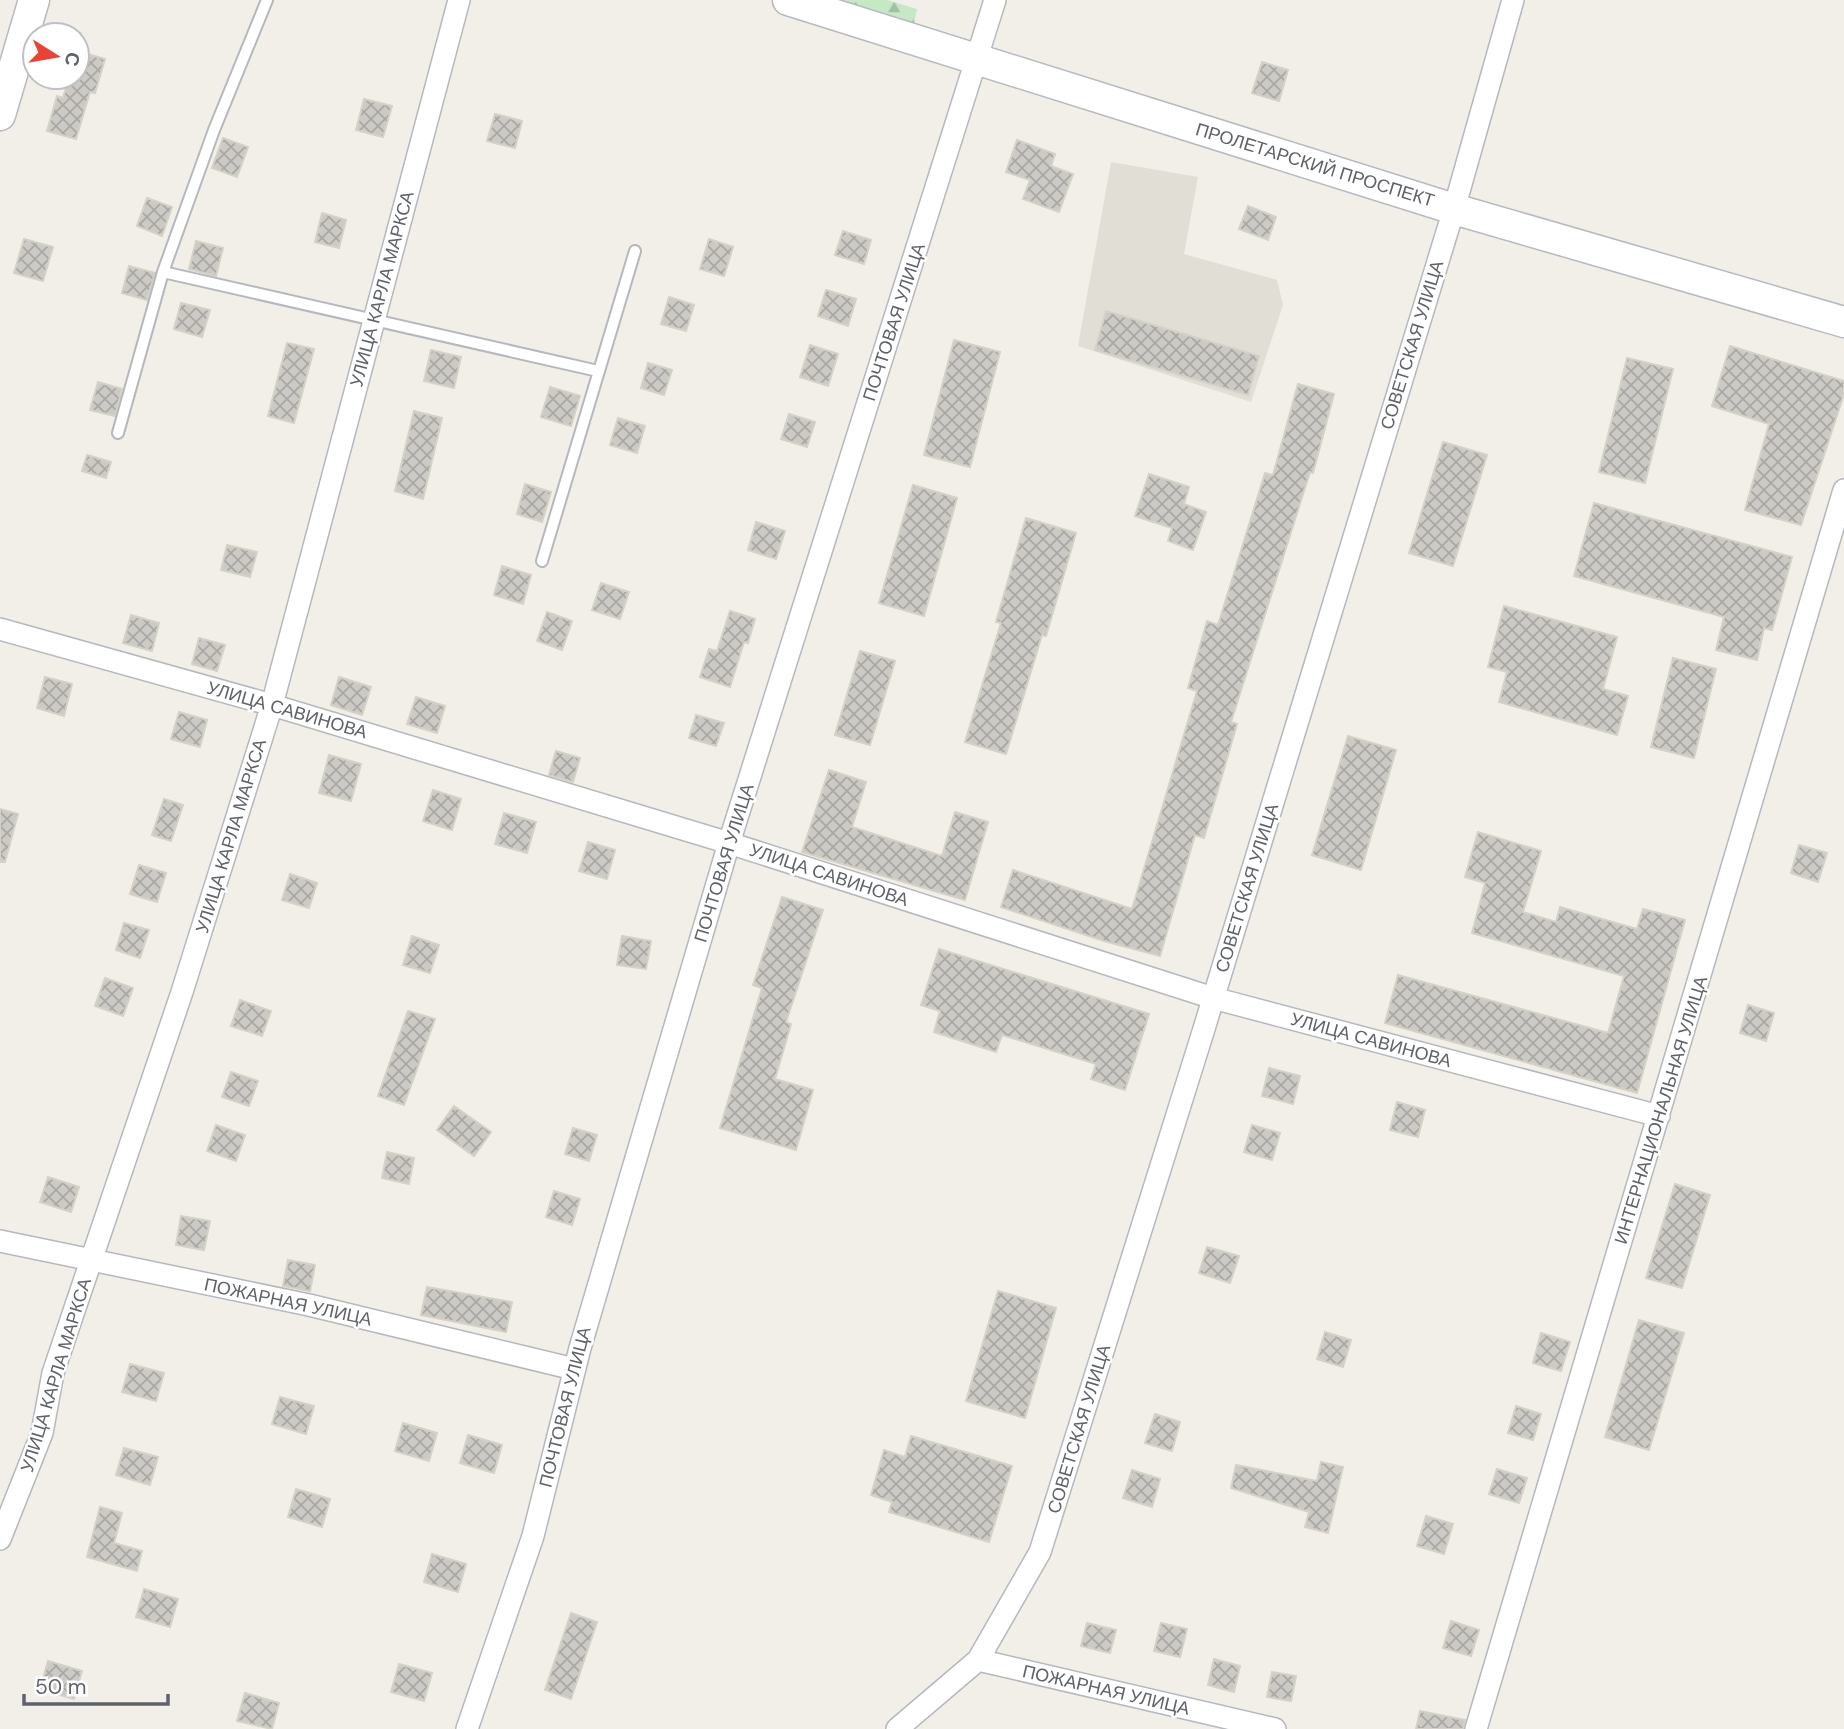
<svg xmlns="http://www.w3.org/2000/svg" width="1844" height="1729" font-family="'DM Sans',sans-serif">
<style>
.education{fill:#e1ded6}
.forest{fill:url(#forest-firs)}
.building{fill:url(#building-cross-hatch);stroke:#d6d1c6;stroke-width:2}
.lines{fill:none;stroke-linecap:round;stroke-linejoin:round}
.lane-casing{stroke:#b5b8bc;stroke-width:14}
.street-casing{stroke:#b5b8bc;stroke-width:24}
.secondary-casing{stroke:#b6babf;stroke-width:33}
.lane{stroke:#fff;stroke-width:10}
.street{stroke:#fff;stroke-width:21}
.secondary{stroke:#fff;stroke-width:30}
.labels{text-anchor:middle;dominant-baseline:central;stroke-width:5;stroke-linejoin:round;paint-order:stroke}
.street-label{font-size:18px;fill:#5f6368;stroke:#fff}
</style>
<defs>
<pattern id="forest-firs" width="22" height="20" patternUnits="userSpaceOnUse" patternTransform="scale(1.75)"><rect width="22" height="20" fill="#c5e8c5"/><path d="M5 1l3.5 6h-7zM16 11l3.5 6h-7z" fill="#a3c0a4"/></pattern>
<pattern id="building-cross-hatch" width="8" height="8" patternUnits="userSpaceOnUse" patternTransform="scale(1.75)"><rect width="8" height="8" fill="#cccac5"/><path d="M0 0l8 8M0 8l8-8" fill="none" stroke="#a9a8a4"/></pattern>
</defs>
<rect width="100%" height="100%" fill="#f1efe8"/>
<path class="education" d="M1111,162L1198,177L1184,254L1277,280L1283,305L1251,402L1078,346Z"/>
<path class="forest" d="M835,0H887L917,9L914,24Z"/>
<path class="building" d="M77,51L105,59L95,93L90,92L76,139L47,131L57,96L63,98L69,77H77Z
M1262,62L1288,70L1279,101L1252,93Z
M364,99L392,106L383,137L356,130Z
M495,114L522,121L515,148L487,141Z
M223,138L248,147L237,177L212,168Z
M1017,140L1055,154L1051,166L1073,174L1059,212L1023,199L1030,180L1006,172Z
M147,198L172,207L162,236L137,226Z
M1248,206L1276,217L1268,240L1239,229Z
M322,213L346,220L339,248L315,242Z
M843,231L871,240L864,264L835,255Z
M24,239L53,247L43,281L14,273Z
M709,239L733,247L724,276L700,269Z
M196,241L223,248L216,276L189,269Z
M129,266L155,273L147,300L122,293Z
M826,290L856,299L848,326L818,316Z
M669,297L694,305L686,331L661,324Z
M181,303L210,310L202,337L174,329Z
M1106,311L1259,356L1248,395L1095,350Z
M954,340L1000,352L970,467L924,455Z
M287,343L314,349L294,423L268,416Z
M810,345L838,354L828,386L800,377Z
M1730,346L1844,381V394L1801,525L1745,510L1769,424L1712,406Z
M431,350L461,357L454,388L424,381Z
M1627,358L1673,369L1645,483L1599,472Z
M648,363L672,370L664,395L641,388Z
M98,382L122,389L115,416L90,410Z
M1298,384L1334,394L1313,473L1310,472L1231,722L1237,724L1204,838L1195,835L1160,956L1104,941L1001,907L1013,870L1132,909L1197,691L1188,688L1207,621L1218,625L1265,473L1273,475Z
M550,387L580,396L571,426L541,417Z
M414,411L442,418L423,499L395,491Z
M789,414L815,422L807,447L781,439Z
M618,418L645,426L637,453L610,445Z
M1443,442L1487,455L1453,566L1409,553Z
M87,455L111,462L106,478L82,471Z
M1149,474L1189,487L1184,504L1206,512L1193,550L1168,541L1172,528L1135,516Z
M525,484L551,492L542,522L517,514Z
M913,485L957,498L924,616L879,603Z
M1594,503L1792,557L1772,630L1764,628L1757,660L1716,650L1724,617L1574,576Z
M1026,518L1076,533L1046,636L1042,635L1006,754L965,742L1001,623L996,622Z
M756,522L785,531L776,559L748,550Z
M227,545L257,552L250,577L221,570Z
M502,566L531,575L523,604L494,595Z
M601,583L629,592L620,619L592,610Z
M1504,606L1617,637L1603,689L1628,696L1617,735L1499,702L1507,672L1488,667Z
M730,611L755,619L748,643L744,642L730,687L700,677L709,649L717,651Z
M547,612L572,621L562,650L537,641Z
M131,615L159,623L152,651L123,643Z
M199,638L225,645L217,671L192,664Z
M860,651L895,661L870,745L835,735Z
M1673,658L1716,669L1694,758L1651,747Z
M45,677L72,684L64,716L37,708Z
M339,677L371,687L362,715L331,705Z
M416,697L445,706L437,733L407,724Z
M179,712L207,720L200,747L171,739Z
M696,715L724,723L716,746L689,738Z
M1348,736L1396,750L1361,870L1312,855Z
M556,751L580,758L573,782L549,775Z
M329,755L361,764L351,801L319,793Z
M829,770L866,782L852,827L942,856L955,812L988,822L965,900L802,852Z
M433,790L461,799L452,830L423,821Z
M164,799L183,805L171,841L152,835Z
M0,809L18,814L5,862H0Z
M504,813L536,822L527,853L495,844Z
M1478,832L1541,851L1523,912L1556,922L1560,907L1637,929L1643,909L1685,920L1637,1093L1385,1023L1398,975L1608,1033L1624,976L1472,933L1485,883L1465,877Z
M588,842L615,850L607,879L579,871Z
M1799,845L1827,853L1818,882L1791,873Z
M139,865L166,873L157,902L130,894Z
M290,874L317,883L309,908L282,900Z
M782,897L823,910L786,1022L791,1024L775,1079L813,1090L796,1150L720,1128L762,988L753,985Z
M124,923L149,930L140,958L116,950Z
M412,936L439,945L430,973L403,965Z
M622,936L651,941L646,969L617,965Z
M939,949L1149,1014L1125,1090L1091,1079L1096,1064L1002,1035L996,1052L934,1032L940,1011L921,1005Z
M105,978L133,988L123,1016L95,1006Z
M240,1000L271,1011L262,1036L231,1026Z
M1748,1005L1774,1013L1766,1041L1740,1033Z
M408,1011L435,1019L404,1105L378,1096Z
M1269,1068L1300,1076L1293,1104L1262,1096Z
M231,1072L258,1081L249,1106L222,1097Z
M1397,1102L1425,1110L1418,1137L1390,1130Z
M454,1106L491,1132L474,1156L437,1130Z
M216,1125L245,1135L236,1161L207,1151Z
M1252,1125L1280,1133L1272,1160L1244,1152Z
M573,1128L597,1135L589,1161L565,1154Z
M387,1152L414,1158L409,1184L382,1178Z
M48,1177L79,1187L71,1212L40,1202Z
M1675,1184L1710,1195L1682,1288L1646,1278Z
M554,1191L580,1199L572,1225L546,1217Z
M181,1216L210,1221L204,1250L176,1245Z
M1207,1247L1239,1256L1230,1283L1199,1273Z
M288,1260L315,1265L310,1291L283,1286Z
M427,1287L512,1302L506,1332L421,1315Z
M998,1291L1056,1308L1025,1418L966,1401Z
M1639,1320L1684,1333L1649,1450L1605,1437Z
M1325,1332L1351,1340L1343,1367L1317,1359Z
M1541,1333L1570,1342L1561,1371L1533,1363Z
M130,1364L164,1373L156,1401L122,1392Z
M280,1397L314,1406L306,1434L272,1424Z
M1516,1406L1541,1414L1533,1440L1508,1433Z
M1155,1414L1180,1422L1172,1451L1145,1443Z
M403,1423L437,1433L429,1461L395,1451Z
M468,1435L502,1445L494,1473L460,1463Z
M911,1436L1012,1466L989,1542L889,1512L892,1502L871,1495L884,1450L905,1457Z
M124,1448L158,1457L150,1485L116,1475Z
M1321,1462L1343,1467L1328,1533L1305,1527L1309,1512L1231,1488L1236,1465L1317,1481Z
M1497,1469L1527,1478L1519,1503L1489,1494Z
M1132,1470L1160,1479L1152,1507L1123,1498Z
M296,1489L330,1499L322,1527L288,1517Z
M100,1507L122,1513L114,1543L142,1551L137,1571L87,1557Z
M1426,1516L1453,1524L1444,1554L1417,1546Z
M432,1554L466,1564L458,1592L424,1582Z
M144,1589L178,1599L170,1627L136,1617Z
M571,1613L597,1622L571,1699L545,1690Z
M1451,1621L1479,1630L1471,1656L1443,1648Z
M1087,1623L1116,1630L1110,1653L1081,1646Z
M1161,1623L1187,1629L1180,1657L1154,1651Z
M1214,1659L1240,1666L1234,1692L1208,1685Z
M48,1661L82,1671L74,1699L40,1689Z
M399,1664L432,1673L424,1701L391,1692Z
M1272,1672L1296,1676L1291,1701L1267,1697Z
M245,1693L279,1703L272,1729L237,1721Z
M1420,1711L1465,1720L1463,1729H1416Z"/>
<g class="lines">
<defs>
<path id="lane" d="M163,272L598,371
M118,433L163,272L214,130L267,0
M542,561L635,251"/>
<path id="street" d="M0,629L272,705L729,843L1213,998L1659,1116
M0,1241L309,1305L574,1369
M0,1539L42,1433L53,1373L182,992L272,705L459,0
M978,1660L1275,1729
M467,1729L533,1536L580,1348L729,843L995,0
M897,1729L978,1660L1040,1552L1203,1032L1454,209L1513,0
M1476,1729L1844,490"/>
<path id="secondary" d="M788,0L1454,209L1844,322
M0,115L34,0"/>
</defs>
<use href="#lane" class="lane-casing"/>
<use href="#street" class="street-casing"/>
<use href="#secondary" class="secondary-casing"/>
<use href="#lane" class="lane"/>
<use href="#street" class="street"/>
<use href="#secondary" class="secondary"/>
</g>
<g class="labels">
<g class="street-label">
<text transform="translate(1315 165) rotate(17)">ПРОЛЕТАРСКИЙ ПРОСПЕКТ</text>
<text transform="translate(382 289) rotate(-75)">УЛИЦА КАРЛА МАРКСА</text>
<text transform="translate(894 322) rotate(-72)">ПОЧТОВАЯ УЛИЦА</text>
<text transform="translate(1412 345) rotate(-73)">СОВЕТСКАЯ УЛИЦА</text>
<text transform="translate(287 710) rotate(16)">УЛИЦА САВИНОВА</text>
<text transform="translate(231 836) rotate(-73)">УЛИЦА КАРЛА МАРКСА</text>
<text transform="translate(724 863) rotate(-73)">ПОЧТОВАЯ УЛИЦА</text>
<text transform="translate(829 875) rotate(18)">УЛИЦА САВИНОВА</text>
<text transform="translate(1247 888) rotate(-73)">СОВЕТСКАЯ УЛИЦА</text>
<text transform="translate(1371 1040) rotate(15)">УЛИЦА САВИНОВА</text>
<text transform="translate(1661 1110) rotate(-73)">ИНТЕРНАЦИОНАЛЬНАЯ УЛИЦА</text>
<text transform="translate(288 1302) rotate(12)">ПОЖАРНАЯ УЛИЦА</text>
<text transform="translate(56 1375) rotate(-73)">УЛИЦА КАРЛА МАРКСА</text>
<text transform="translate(565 1407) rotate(-76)">ПОЧТОВАЯ УЛИЦА</text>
<text transform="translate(1079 1429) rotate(-73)">СОВЕТСКАЯ УЛИЦА</text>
<text transform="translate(1106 1690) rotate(13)">ПОЖАРНАЯ УЛИЦА</text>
</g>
</g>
<g transform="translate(56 56) rotate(101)"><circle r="33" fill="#ffffff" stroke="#bfc1c3" stroke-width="2"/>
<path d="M0-5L12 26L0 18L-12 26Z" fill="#ea4335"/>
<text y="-10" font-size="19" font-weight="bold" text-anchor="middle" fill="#5f6368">С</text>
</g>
<path d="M24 1694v10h144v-10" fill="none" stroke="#5f6368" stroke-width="3.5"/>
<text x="35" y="1694" font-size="21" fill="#5f6368" stroke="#ffffff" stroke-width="5" paint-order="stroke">50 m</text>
</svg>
